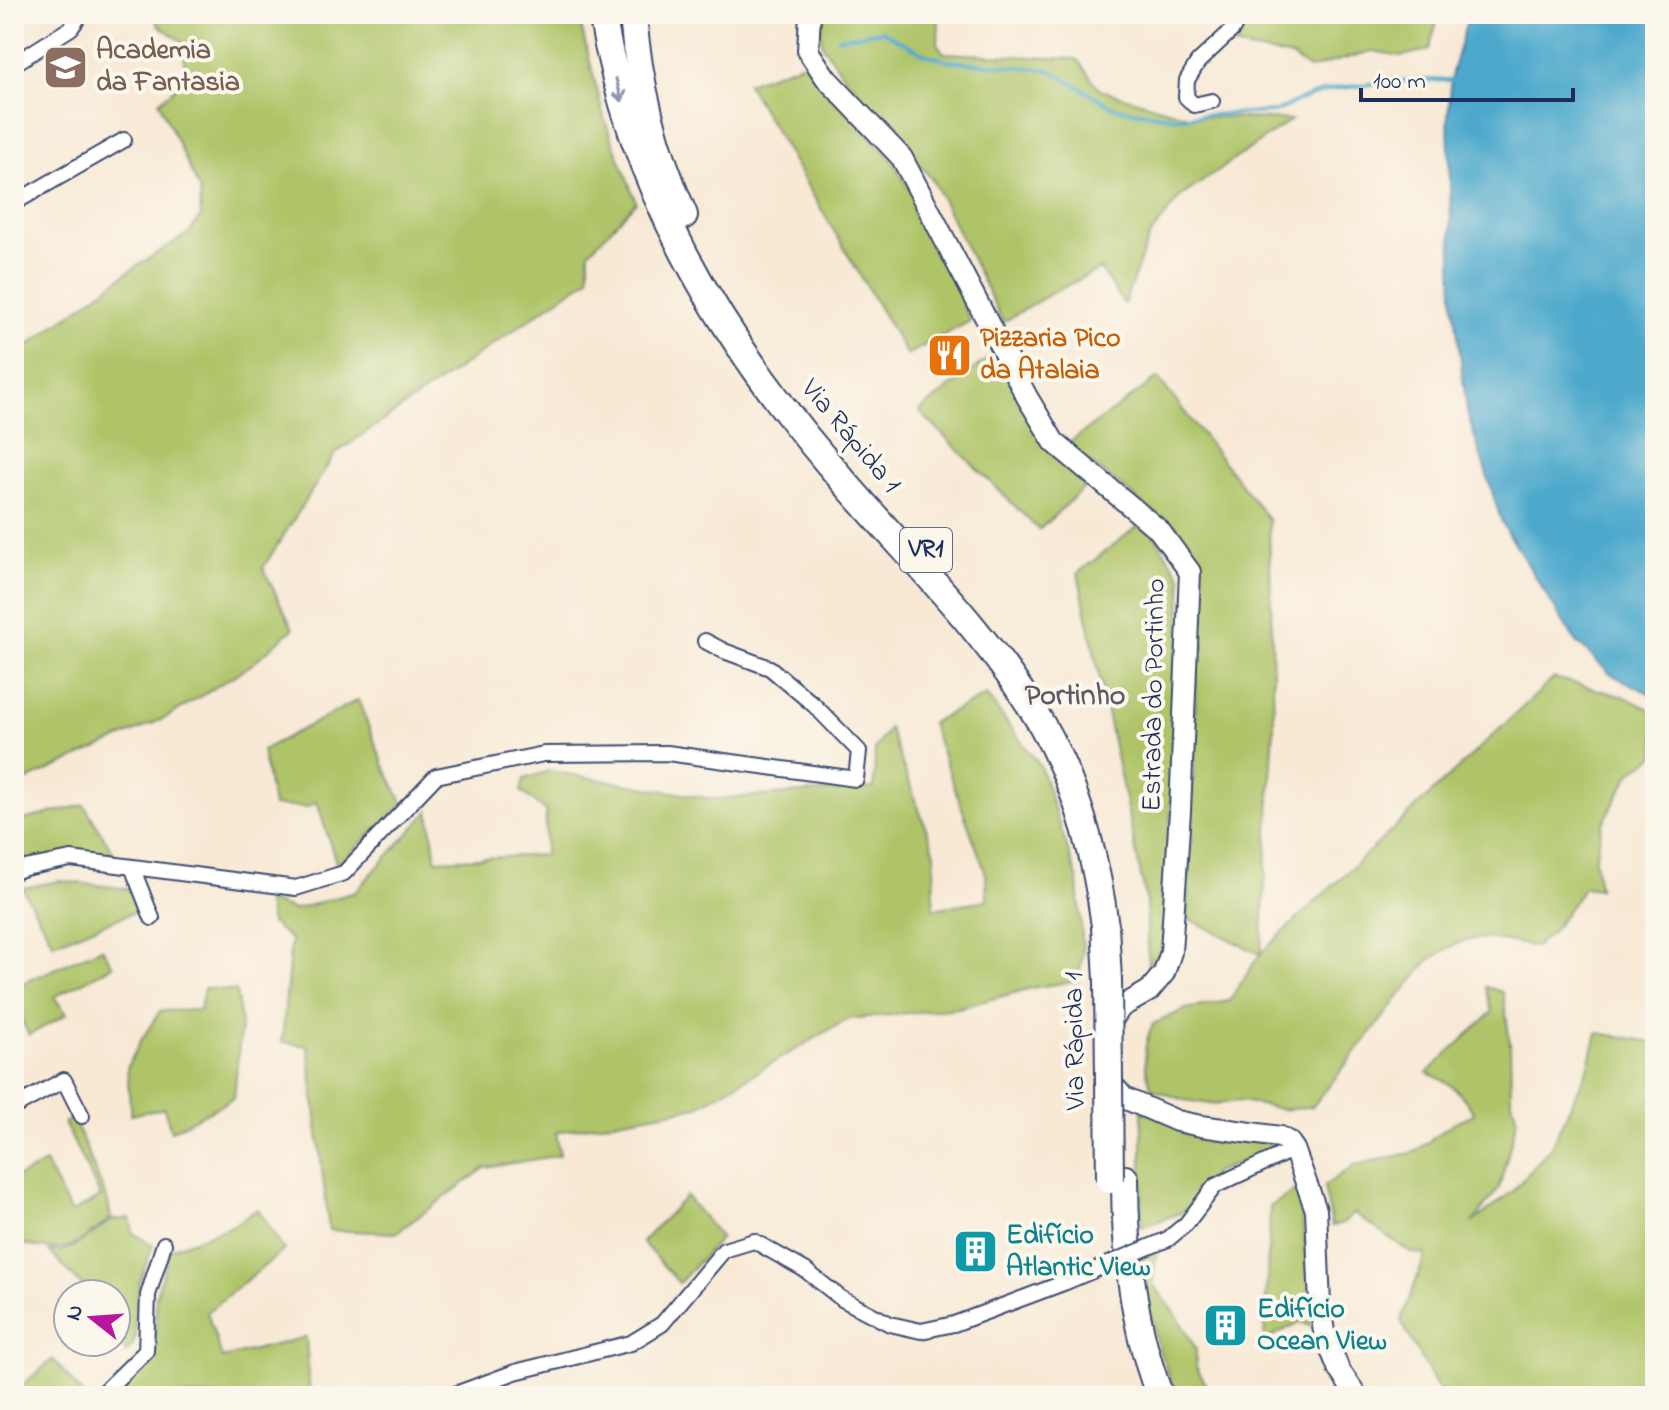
<svg xmlns="http://www.w3.org/2000/svg" width="1669" height="1410" font-family="'Indie Flower',sans-serif">
<style>
.green{fill:#afc468;stroke:#657a63;stroke-width:2}
.water{fill:#4ea9cc;stroke:#346c95;stroke-width:2}
.lines{fill:none;stroke-linecap:round;stroke-linejoin:round}
.stream{stroke:#4ea9cc;stroke-width:4}
.street-casing{stroke:#3c4b70;stroke-width:18}
.secondary-casing{stroke:#3c4b70;stroke-width:24}
.highway-casing{stroke:#3c4b70;stroke-width:30}
.street{stroke:#fff;stroke-width:14}
.secondary{stroke:#fff;stroke-width:20}
.highway{stroke:#fff;stroke-width:26}
.street-bridge-casing{stroke:#3c4b70;stroke-width:18;stroke-linecap:butt}
.highway-bridge-casing{stroke:#3c4b70;stroke-width:30;stroke-linecap:butt}
.street-bridge{stroke:#fff;stroke-width:14}
.highway-bridge{stroke:#fff;stroke-width:26}
.oneway{stroke:#8d97ae}
.labels{text-anchor:middle;dominant-baseline:central;stroke-width:8;stroke-linejoin:round;paint-order:stroke}
.shield{fill:#fbf7ec;stroke:#5e6b89;stroke-width:2}
.shield-label{font-size:26px;font-weight:bold;fill:#1b2f5e}
.education-label{font-size:28px;font-weight:bold;fill:#785e54;stroke:#fbf7ec;text-anchor:start}
.food-label{font-size:28px;font-weight:bold;fill:#c56008;stroke:#fbf7ec;text-anchor:start}
.street-label{font-size:28px;fill:#1b2f5e;stroke:#fbf7ec}
.culture-label{font-size:28px;font-weight:bold;fill:#0d838f;stroke:#fbf7ec;text-anchor:start}
.neighbourhood-label{font-size:30px;font-weight:bold;fill:#5f5969;stroke:#fbf7ec}
</style>
<rect width="100%" height="100%" fill="#fbf7ec"/>
<filter id="ink" filterUnits="userSpaceOnUse"><feTurbulence type="fractalNoise" baseFrequency=".0125" numOctaves="2"/><feDisplacementMap in="SourceGraphic" scale="16" xChannelSelector="R" yChannelSelector="G"/><feConvolveMatrix kernelMatrix="1 2 1 2 8 2 1 2 1" color-interpolation-filters="sRGB"/></filter>
<filter id="wash" filterUnits="userSpaceOnUse"><feTurbulence type="fractalNoise" baseFrequency=".006" numOctaves="4" result="noise"/><feDisplacementMap in="SourceGraphic" scale="32" xChannelSelector="R" yChannelSelector="G"/><feGaussianBlur stdDeviation="1.8" result="paint"/><feColorMatrix in="noise" values="0 0 0 0 0 0 0 0 0 0 0 0 0 0 0 0 0 1.4 0 .05"/><feComposite in="paint" operator="in"/></filter>
<g filter="url(#wash)">
<rect width="100%" height="100%" fill="#f8e9d5"/>
<path class="green" d="M153,14H578L604,118L636,202L589,252V278L335,454L263,568L293,629L251,665L167,717L14,786V356L135,267L189,233L201,216L200,191L159,102L185,79L183,42L158,25Z
M825,14H939L938,45L944,53L1077,59L1100,90L1188,116L1291,120L1180,197L1149,237L1124,304L1100,269L1052,293L1003,322L932,179L841,72L822,45L821,29Z
M1254,14H1439L1429,50L1402,56L1372,51L1309,69L1292,57L1233,46Z
M804,63L893,161L925,215L970,321L907,355L747,83Z
M996,352L1043,442L1087,485L1039,530L919,411Z
M1158,378L1269,520L1274,726L1261,953L1554,678L1625,697L1655,712V756L1631,772L1602,825L1595,860L1599,889L1584,887L1552,932L1535,947C1516,943 1487,935 1468,940C1454,943 1440,953 1427,962L1313,1106L1286,1110L1241,1101L1210,1104L1184,1100L1152,1089C1143,1064 1142,1047 1153,1024L1186,1009L1229,1001L1260,954L1187,918L1195,729L1199,560L1134,496L1066,445Z
M1138,526L1153,533L1182,578L1164,948L1148,966L1146,900L1078,573Z
M986,695L1040,766L1078,881L1083,952L1078,981L1036,987L958,1008L848,1019L697,1107L556,1132L560,1155L485,1168L396,1233L329,1230L308,1046L282,1042L291,940L271,923L266,900L294,910L355,892L429,811L436,860L545,855L546,811L521,791L524,779L549,771L713,799L874,788L875,749L889,728L935,853L933,909L987,900L986,874L931,723Z
M358,700L385,768L403,804L337,866L317,802L306,807L273,806L262,750Z
M84,805L118,860L14,865V822Z
M60,881L130,889L135,912L53,943L22,888Z
M102,948L113,966L54,997L67,1014L29,1035L14,1005V987Z
M1486,987L1503,992L1510,1044L1511,1099L1517,1119L1499,1188L1472,1223L1513,1191L1550,1148L1588,1069L1597,1033L1655,1042V1396H1444L1439,1390L1401,1321L1426,1254L1411,1253L1354,1213L1342,1224L1332,1226L1324,1186L1355,1165L1415,1152L1453,1123L1474,1114C1463,1093 1449,1081 1427,1073L1492,1012Z
M204,988L236,991L241,1024L234,1098L171,1131L164,1108L131,1115L127,1068L140,1042L160,1011L200,1010Z
M1142,1111L1278,1144L1277,1148L1215,1172L1194,1202L1182,1212L1142,1227Z
M73,1117L108,1202L111,1218C99,1227 86,1239 73,1245C56,1252 31,1247 14,1241V1179L45,1163L71,1213L101,1197L64,1123Z
M1298,1188C1306,1234 1307,1280 1311,1326L1299,1322L1264,1341L1270,1207Z
M686,1196L721,1238L679,1283L642,1242Z
M258,1209L284,1250L207,1312L222,1358L306,1337L310,1396H114V1393L155,1355L156,1296L170,1249L232,1226Z
M130,1218L133,1233L153,1245L139,1283L135,1323L136,1335L133,1345L126,1352L116,1333V1294H90L49,1251H61L74,1247L112,1220Z
M1157,1246L1153,1284L1176,1314L1196,1349V1367L1213,1396H1176L1157,1344L1147,1299L1141,1251Z
M53,1359L84,1396H14V1392Z"/>
<path class="water" d="M1469,14H1655V696L1610,674L1574,639L1502,523L1467,412L1453,297L1448,117L1452,72Z"/>
<g class="lines">
<path class="stream" d="M838,38L882,31L927,55L951,61L1050,70L1115,108L1176,118L1206,115L1274,112L1309,96L1333,89L1393,81L1451,80
M978,1309L984,1304L1057,1273"/>
</g>
</g>
<g filter="url(#ink)">
<g class="lines">
<defs>
<path id="street" d="M14,64L71,28L81,14
M1212,101L1194,105L1186,97L1187,80L1198,62L1232,30L1241,14
M14,203L124,140
M132,867L152,918
M14,872L25,868L71,859L296,888L344,873L436,776L544,754L667,753L856,779L859,751L814,705L770,668L724,651L705,641
M14,1107L64,1080L82,1116
M1168,1239L1186,1224L1215,1186L1294,1149
M105,1396V1391L146,1351L148,1295L164,1244
M450,1396L515,1372L631,1343L662,1324L724,1250L754,1241L805,1270L842,1299L890,1324L921,1331L954,1324L1066,1282"/>
<path id="secondary" d="M810,14L808,51L826,78L902,158L1027,397L1054,442L1159,530L1190,572L1180,811L1171,952L1164,973L1149,991L1121,1007L1106,1029
M1106,1077L1124,1098L1177,1121L1201,1126L1280,1137L1289,1142L1294,1149L1316,1210L1320,1305L1324,1332L1339,1370L1357,1396"/>
<path id="highway" d="M602,14C631,185 717,332 828,463C900,549 985,627 1042,725C1078,788 1096,856 1105,926
M633,14C638,83 656,152 684,215
M1125,1179C1125,1253 1133,1327 1160,1396"/>
</defs>
<use href="#street" class="street-casing"/>
<use href="#secondary" class="secondary-casing"/>
<use href="#highway" class="highway-casing"/>
<use href="#street" class="street"/>
<use href="#secondary" class="secondary"/>
<use href="#highway" class="highway"/>
<defs>
<path id="street-bridge" d="M1066,1282L1168,1239"/>
<path id="highway-bridge" d="M1105,926L1108,980L1110,1180"/>
</defs>
<use href="#street-bridge" class="street-bridge-casing"/>
<use href="#highway-bridge" class="highway-bridge-casing"/>
<use href="#street-bridge" class="street-bridge"/>
<use href="#highway-bridge" class="highway-bridge"/>
</g>
<defs><path id="oneway-shaft" d="M-6 0H5M1.5-3L5.5 0L1.5 3" fill="none" stroke-width="1.6" stroke-linecap="round" stroke-linejoin="round" transform="scale(2)"/></defs>
<use class="oneway" href="#oneway-shaft" transform="translate(619 90) rotate(75)"/>
</g>
<defs>
<symbol id="school-square" viewBox="-11 -11 22 22"><rect x="-9" y="-9" width="18" height="18" rx="4" fill="#8d6e63" stroke="#fbf7ec"/><path d="M0-5L7-2L0 1L-7-2ZM-4 1L0 2.5L4 1V4Q0 6-4 4Z" fill="#fff"/></symbol>
<symbol id="restaurant-square" viewBox="-11 -11 22 22"><rect x="-9" y="-9" width="18" height="18" rx="4" fill="#e8710a" stroke="#fbf7ec"/><path d="M-5-6h1v4h1v-4h1v4h1v-4h1v5L-1.5 .5V6h-2V.5L-5-1ZM5-6V6H3V1.5H1.5Q1.5-4 5-6Z" fill="#fff"/></symbol>
<symbol id="building-square" viewBox="-11 -11 22 22"><rect x="-9" y="-9" width="18" height="18" rx="4" fill="#0f9aa8" stroke="#fbf7ec"/><path d="M-4-6H4V6H1V3H-1V6H-4ZM-2.5-4.3h1.7v1.8h-1.7ZM.8-4.3h1.7v1.8H.8ZM-2.5-1h1.7V.8h-1.7ZM.8-1h1.7V.8H.8Z" fill="#fff"/></symbol>
</defs>
<g fill-rule="evenodd">
<use href="#school-square" x="40" y="42" width="51" height="51"/>
<use href="#restaurant-square" x="924" y="330" width="51" height="51"/>
<use href="#building-square" x="950" y="1226" width="51" height="51"/>
<use href="#building-square" x="1200" y="1300" width="51" height="51"/>
</g>
<g class="labels">
<rect class="shield" x="900" y="528" width="52" height="44" rx="6"/>
<g class="shield-label">
<text x="926" y="550">VR1</text>
</g>
<g class="education-label">
<text x="96" y="51">Academia<tspan x="96" dy="32">da Fantasia</tspan></text>
</g>
<g class="food-label">
<text x="980" y="339">Pizzaria Pico<tspan x="980" dy="32">da Atalaia</tspan></text>
</g>
<g class="street-label">
<text transform="translate(850 437) rotate(50)">Via Rápida 1</text>
<text transform="translate(1155 695) rotate(-89)">Estrada do Portinho</text>
<text transform="translate(1076 1041) rotate(-91)">Via Rápida 1</text>
</g>
<g class="culture-label">
<text x="1006" y="1236">Edifício<tspan x="1006" dy="32">Atlantic View</tspan></text>
<text x="1257" y="1310">Edifício<tspan x="1257" dy="32">Ocean View</tspan></text>
</g>
<g class="neighbourhood-label">
<text x="1075" y="697">Portinho</text>
</g>
</g>
<rect width="1669" height="1410" fill="none" stroke="#fbf7ec" stroke-width="48"/>
<g transform="translate(92 1318) rotate(287)"><circle r="38" fill="#fbf7ec" stroke="#a1a7b3" stroke-width="2"/>
<path d="M0-6L14 30L0 20L-14 30Z" fill="#b5179e"/>
<text y="-12" font-size="22" font-weight="bold" text-anchor="middle" fill="#1b2f5e">N</text>
</g>
<path d="M1361 88v12h212v-12" fill="none" stroke="#1b2f5e" stroke-width="4"/>
<text x="1373" y="88" font-size="24" fill="#1b2f5e" stroke="#fbf7ec" stroke-width="6" paint-order="stroke">100 m</text>
</svg>
